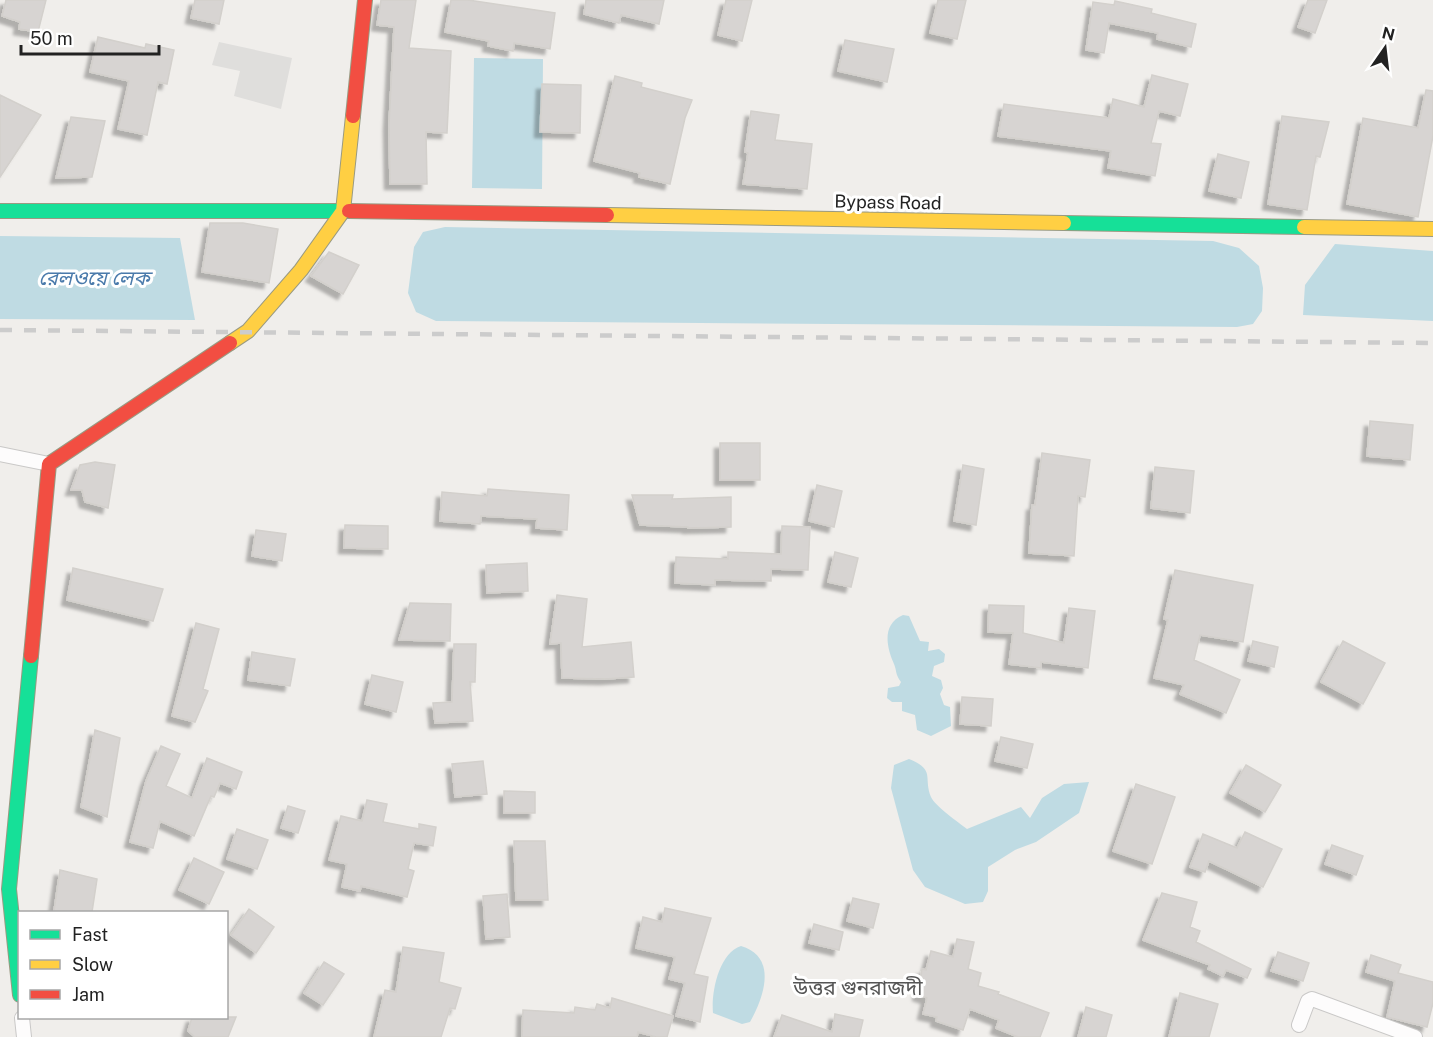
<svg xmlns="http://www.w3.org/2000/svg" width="1433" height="1037" font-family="'Public Sans','Noto Sans Bengali',sans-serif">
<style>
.residential{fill:#dfdedc}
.water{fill:#bfdbe3}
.building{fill:#d7d4d2;stroke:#d3d0cc;stroke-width:1.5;filter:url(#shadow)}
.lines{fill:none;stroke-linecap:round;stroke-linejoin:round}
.street-casing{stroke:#c9c8c7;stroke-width:16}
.fast-casing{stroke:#999a82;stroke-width:16}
.slow-casing{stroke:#999a82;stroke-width:16}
.jam-casing{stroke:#999a82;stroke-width:16}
.street{stroke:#fdfcfc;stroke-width:14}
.fast{stroke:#16e098;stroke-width:14}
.slow{stroke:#ffcf43;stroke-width:14}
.jam{stroke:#f24e42;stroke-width:14}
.rail{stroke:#ccc;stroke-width:4.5;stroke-dasharray:12 12;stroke-linecap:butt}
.labels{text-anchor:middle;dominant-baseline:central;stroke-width:6;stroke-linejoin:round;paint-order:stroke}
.street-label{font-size:18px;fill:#222;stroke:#fff}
.water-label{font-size:20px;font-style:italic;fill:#4a7aab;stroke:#fff}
.quarter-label{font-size:21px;fill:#555;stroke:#fff}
</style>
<defs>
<filter id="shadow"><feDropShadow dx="-5.5" dy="5.5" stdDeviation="1.5" flood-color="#0004"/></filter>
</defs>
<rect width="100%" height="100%" fill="#f0eeeb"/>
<path class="residential" d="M219,42L292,58L281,109L234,96L240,71L212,65Z"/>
<path class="water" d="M474,58L543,59L542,189L472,188Z
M445,227L1213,241L1239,248L1259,266L1263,288L1262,311L1253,324L1237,327L436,321L416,312L408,293L414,247L423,232Z
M0,236L180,238L195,320L0,319Z
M1335,244L1433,251V321L1303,315L1305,285Z
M903,615L909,616L920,641L929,642L928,651L939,649L945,654L944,662L934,666L932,676L941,680L943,688L940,694L944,705L950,707L951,726L931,736L917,730L915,715L902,711V702H892L887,698L888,688L899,686L901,682C895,674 897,671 894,664C886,646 882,624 903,615Z
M909,759C936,770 923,777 931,797C935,806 958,822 967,829L1021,807L1030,818L1042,798L1064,784L1089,782L1079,813L1036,842L1015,850L988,867V891L983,902L965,904L925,887L913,870L891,788L894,765Z
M741,946C778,957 764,997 750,1022L742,1024L713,1013C711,992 719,953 741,946Z"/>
<path class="building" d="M6,0H46L38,32L19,29L20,22L2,16Z
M195,0H224L219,24L191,18Z
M381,0H416L409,48L451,51L447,133L426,132L427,184H390L389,125L394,27L377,25Z
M451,0H468L555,13L550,49L514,43L513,51L488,46L489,41L445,32Z
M586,0H664L659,24L621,15L619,23L584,14Z
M726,0H752L742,41L718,35Z
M938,0H966L957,39L930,33Z
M1308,0H1327L1315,33L1298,27Z
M1115,1L1152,9L1151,13L1196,24L1191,47L1157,39L1158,33L1109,23L1104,53L1086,50L1093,2L1114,5Z
M98,37L145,48L146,44L174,50L167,84L158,82L147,135L118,129L129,81L90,72Z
M845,40L894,49L887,82L838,71Z
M1152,75L1188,84L1180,116L1159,111L1151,143L1161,144L1155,176L1108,168L1111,151L998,136L1004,104L1109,118L1113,99L1144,107Z
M615,76L642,83L641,87L692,100L685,118L670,184L639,177L640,173L594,161Z
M542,84L581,85L580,133L540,132Z
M1426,90L1433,91V136L1418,217L1347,204L1363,118L1418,128Z
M0,95L41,115L0,177Z
M751,111L779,115L775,140L812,144L807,189L743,184L748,153L745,152Z
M1282,116L1329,122L1320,157L1316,156L1307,210L1268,204Z
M71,117L105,121L92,177L56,178Z
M1218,154L1249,162L1241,198L1209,191Z
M210,223H243L278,229L269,283L202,272Z
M329,252L359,265L343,294L311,276Z
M1370,421L1413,425L1410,460L1367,456Z
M720,443H760V480H720Z
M1042,453L1090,460L1085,497L1078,496L1074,556L1029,553L1032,505H1035Z
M95,462L115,465L108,508L85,502L82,490H71L80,465Z
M963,465L984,469L976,525L954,521Z
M1155,467L1194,471L1190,513L1151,508Z
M817,485L842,491L834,527L809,521Z
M488,489L569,495L567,530L536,528L537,519L481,516L480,524L440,521L442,492L487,496Z
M632,495H673L672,499L731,497V527L688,528V527L640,525Z
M345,525L388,526V549L344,548Z
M782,526L810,527L808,570L771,569V581L715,580V585L675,583L676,557L728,559V552L781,554Z
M256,530L286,534L282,561L252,556Z
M835,552L858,558L851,587L828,582Z
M527,563L528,591L487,593L486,565Z
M73,568L163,589L153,621L67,600Z
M1175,570L1253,585L1243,642L1200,635L1194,660L1240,680L1226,713L1180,694L1184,685L1154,678L1168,620L1164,619Z
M557,595L587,599L582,647L631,642L634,677L605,679L562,678L561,643L550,644Z
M410,603L451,604L450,641L399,640Z
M989,605L1024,606L1023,633L1064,643L1069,608L1095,611L1088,668L1041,662V668L1009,664L1013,633L988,632Z
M196,623L219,629L203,689L208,691L195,722L172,716Z
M1253,641L1278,647L1274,667L1248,661Z
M1343,641L1385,663L1363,704L1321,682Z
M454,644H476L475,682H470L473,721L435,723L433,703L452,702Z
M252,652L295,659L290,686L248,680Z
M372,675L403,682L396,712L365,704Z
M962,697L993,699L991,726L960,724Z
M95,730L120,738L107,817L81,807Z
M1001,737L1033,744L1027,768L995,761Z
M161,746L180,754L166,786L192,798L207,758L242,772L236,789L220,783L214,797L211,796L194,836L160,821L153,848L130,842L146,781Z
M483,761L487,794L455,797L452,764Z
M1246,765L1281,785L1265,812L1230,793Z
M1136,784L1175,797L1152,864L1113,851Z
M504,791L535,792V813H504Z
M367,800L387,804L383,822L419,829V824L436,827L433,846L414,843L408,869L414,871L407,897L361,886L360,891L342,887L347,864L329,860L341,816L362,821Z
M288,806L305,811L298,833L281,828Z
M237,829L268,840L257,869L227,859Z
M1245,832L1282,849L1263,887L1209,861L1205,872L1190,867L1203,834L1237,848Z
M514,841H545L548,900H516Z
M1332,845L1363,856L1356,875L1325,864Z
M194,858L224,872L209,904L179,890Z
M60,870L97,879L92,912L54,911Z
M1162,893L1197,902L1190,927L1200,931L1196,942L1251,969L1247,978L1226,970L1223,976L1208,969L1210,965L1143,940Z
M507,894L510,937L486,939L483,896Z
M853,898L879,904L873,928L847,921Z
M665,908L711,918L694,974L708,977L700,1022L676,1016L685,983L669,979L675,957L636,948L643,917L662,922Z
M249,909L274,927L256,953L231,935Z
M814,924L843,932L839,950L809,943Z
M957,939L974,942L968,969L981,973L978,986L999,992L998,994L1049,1013L1040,1037H1018L996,1028L999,1020L970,1009L963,1030L936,1021L937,1017L923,1014L927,998L918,995L922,969L926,970L931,951L953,957Z
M403,947L444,953L439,982L461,988L455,1009L450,1008L441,1037H374L385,990L396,992Z
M1278,952L1309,963L1303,981L1271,971Z
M1371,955L1401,965L1398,973L1433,982V1003L1427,1027L1387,1017L1395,981L1366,972Z
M324,962L344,974L323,1005L304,993Z
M1180,993L1218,1004L1209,1037H1169Z
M612,998L673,1016L667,1037H656L638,1032L637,1037H522L523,1010L574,1013L575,1007L595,1010L597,1004L610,1008Z
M1086,1007L1112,1015L1106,1037H1078Z
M835,1014L863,1020L859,1037H774L782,1015L832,1032Z
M192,1017H236L228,1037H195L188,1031Z"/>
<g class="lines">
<defs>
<path id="street" d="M0,454L49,464
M22,1018L24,1037
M1299,1025L1308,1001L1312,999L1415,1037"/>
<path id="fast" d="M0,211H349
M1064,223L1304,227
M20,995L9,889L31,656"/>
<path id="slow" d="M607,215L1064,223
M1304,227L1433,229
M230,343L248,331L301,270L343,211L353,116"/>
<path id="jam" d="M353,116L365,0
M349,211L607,215
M31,656L49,464L230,343"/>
</defs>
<use href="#street" class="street-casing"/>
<use href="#fast" class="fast-casing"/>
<use href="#slow" class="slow-casing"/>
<use href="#jam" class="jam-casing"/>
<use href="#street" class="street"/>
<use href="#fast" class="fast"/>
<use href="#slow" class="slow"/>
<use href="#jam" class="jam"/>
<path class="rail" d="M0,330L1433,343"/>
</g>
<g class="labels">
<g class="street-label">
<text transform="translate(888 202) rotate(1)">Bypass Road</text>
</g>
<g class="water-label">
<text x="94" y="278">রেলওয়ে লেক</text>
</g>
<g class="quarter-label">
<text x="858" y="987">উত্তর গুনরাজদী</text>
</g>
</g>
<rect x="18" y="911" width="210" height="108" fill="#ffffff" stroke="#a7a7a7" stroke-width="1.5"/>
<rect x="30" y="930" width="30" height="9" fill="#16e098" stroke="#a7a7a7" stroke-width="1.5"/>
<text x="72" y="941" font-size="18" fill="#222222">Fast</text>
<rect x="30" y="960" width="30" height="9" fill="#ffcf43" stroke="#a7a7a7" stroke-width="1.5"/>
<text x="72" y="971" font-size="18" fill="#222222">Slow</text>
<rect x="30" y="990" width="30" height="9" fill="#f24e42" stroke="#a7a7a7" stroke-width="1.5"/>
<text x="72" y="1001" font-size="18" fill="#222222">Jam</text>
<g transform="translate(1385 48) rotate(14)" stroke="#ffffff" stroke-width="4.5" paint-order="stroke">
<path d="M0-4.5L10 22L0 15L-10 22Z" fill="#222222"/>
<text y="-9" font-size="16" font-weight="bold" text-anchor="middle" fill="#222222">N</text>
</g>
<path d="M21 45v9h138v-9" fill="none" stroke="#222222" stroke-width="3"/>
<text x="30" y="45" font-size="18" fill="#222222" stroke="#ffffff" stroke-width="4.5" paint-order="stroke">50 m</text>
</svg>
